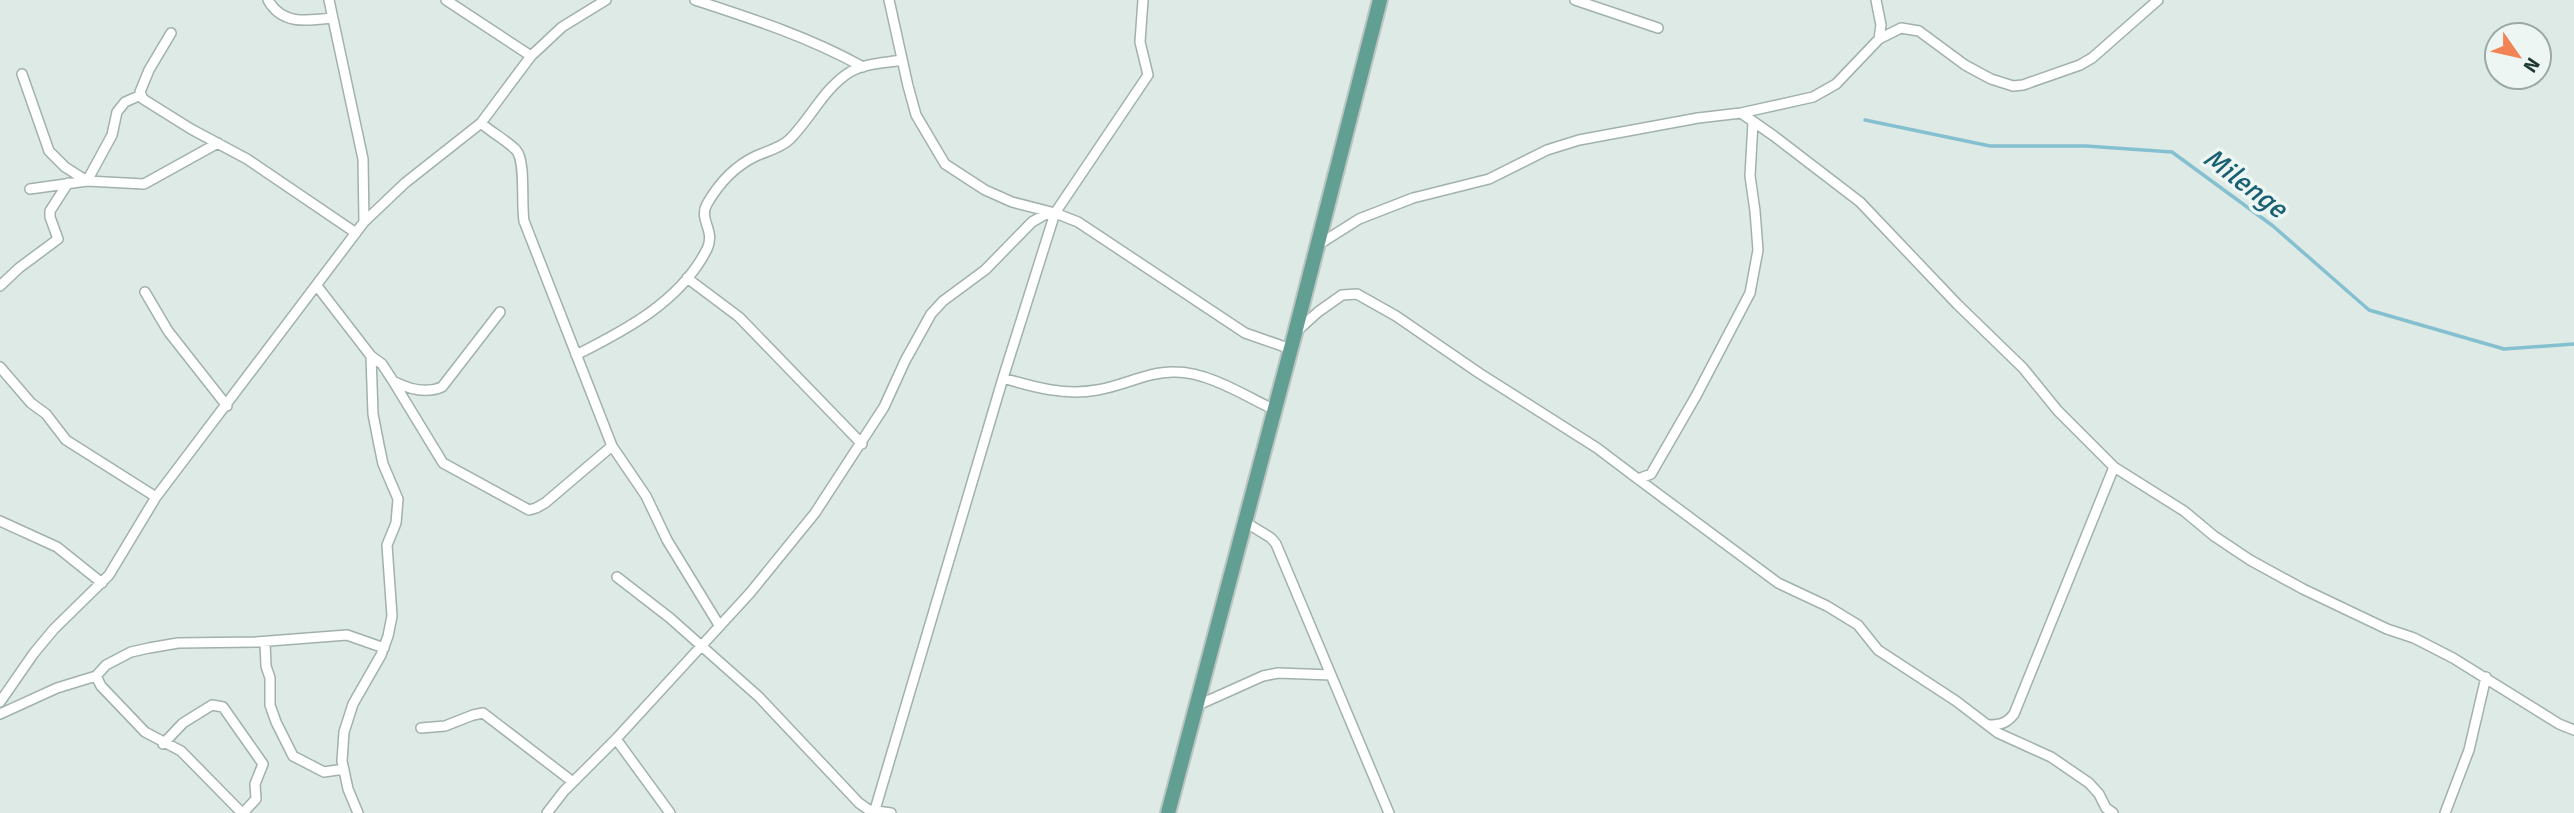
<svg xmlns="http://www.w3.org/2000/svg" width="2574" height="813" font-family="Signika,sans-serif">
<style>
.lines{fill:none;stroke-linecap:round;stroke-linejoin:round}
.stream{stroke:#85c0d0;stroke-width:3.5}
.street-casing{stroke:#a1b1ac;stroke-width:12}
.primary-casing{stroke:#bcc4c2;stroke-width:18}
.street{stroke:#fff;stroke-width:9}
.primary{stroke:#629f93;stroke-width:14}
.labels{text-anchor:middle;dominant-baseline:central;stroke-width:7;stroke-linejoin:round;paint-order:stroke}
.water-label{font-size:28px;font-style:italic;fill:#1a6074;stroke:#eef6f3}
</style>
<rect width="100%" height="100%" fill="#deeae5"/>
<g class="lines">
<path class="stream" d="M1865,120L1990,146H2086L2172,152L2273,226L2369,310L2504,349L2574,344"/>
<defs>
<path id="street" d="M268,0C282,25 307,21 332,18
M329,0L363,159L364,222
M446,0L531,56
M695,0C753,19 809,37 863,67
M889,0L908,86L916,115L945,164L985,190L1012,202L1055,213L1078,222L1245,333L1291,349
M1575,0L1658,28
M1876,0L1881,25L1879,39
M171,33L149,70L140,92L143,99L191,129L247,159L356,233
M22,74L49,151L65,167L87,181L112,135L117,112L125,102L141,95
M1741,113L1774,136L1860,202L1957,304L2023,368L2058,411L2114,467L2184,511L2214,536L2250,560L2303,589L2387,629L2414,638L2453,658L2559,724L2574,730
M481,123C491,132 506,140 516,150C526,161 521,203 524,221L612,446L646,496L667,540L719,625
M30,189L87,181L144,184L218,143
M1318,245L1359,219L1413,198L1489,179L1547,150L1579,140L1698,118L1741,113L1813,97L1836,84L1879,39L1901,28L1919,31L1965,65L1991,79L2013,86L2023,85L2080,65L2092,58L2158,0
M687,278L739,317L862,444
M0,286L19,268L58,239L50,217V211L68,183
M317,286L371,356L373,414L379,445L383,464L398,499L396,523L387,545L392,616L388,636L381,655L353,704L344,732L342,761L348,789L358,813
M145,292L168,331L227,406
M1296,332L1318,312L1342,295L1357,294L1396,316L1479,373L1597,448L1638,479L1651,474L1696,396L1750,293L1758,250L1755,211L1750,176L1753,122
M576,355C626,330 681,301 707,249C716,230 698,220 707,204C719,183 735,166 756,156C767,151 781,148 790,139C811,118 824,88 850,72C865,63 885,63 902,60
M371,356L382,364L393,381L443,463L529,510L536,508L545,503L612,446
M0,367L31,403L46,414L66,440L156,497
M1003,378C1033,387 1065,396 1097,390C1123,386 1149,371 1175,372C1209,372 1245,396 1275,410
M395,382C409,389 426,394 442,387L500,312
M1638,479L1778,583L1827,606L1858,625L1878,650L1956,701L1998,733L2051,757L2089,783L2099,794L2106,808L2113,813
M0,521L57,547L102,583
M1245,522L1271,538L1276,544L1389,813
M617,577L670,618L759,697L859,803L869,810L891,813
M265,642L266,666L270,678V705L276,722L293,756L324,772L344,769
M96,676L101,686L145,732L181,751L242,813
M0,702L34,653L54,629L109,575L156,497L364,222L405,183L481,123L531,56L546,42L562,27L606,0
M1196,706L1263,676L1278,673L1331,675
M0,714L57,688L96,676L106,665L131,652L149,648L178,643L256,642L347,635L384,648
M1989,725C2001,725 2007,723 2014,714L2114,467
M421,728L445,726L473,715L483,713L573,782
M616,739L670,813
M163,744L183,723L212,705L223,707L263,764L255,784L256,799L243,813
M547,813L564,791L616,739L750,593L815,513L884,407L905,361L931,314L943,301L985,270L1032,222L1044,215L1055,213
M874,813L1003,378L1055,213L1148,75L1140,42L1143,0
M2445,813L2469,750L2486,677"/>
<path id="primary" d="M1168,813L1295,333L1380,0"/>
</defs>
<use href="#street" class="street-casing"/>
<use href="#primary" class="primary-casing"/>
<use href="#street" class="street"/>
<use href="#primary" class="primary"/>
</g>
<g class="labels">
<g class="water-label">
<text transform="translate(2245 183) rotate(37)">Milenge</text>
</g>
</g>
<g transform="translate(2518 56) rotate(124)"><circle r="33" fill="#eef6f3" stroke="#9baaa7" stroke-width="2"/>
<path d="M0-5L12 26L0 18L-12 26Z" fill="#f28354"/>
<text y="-10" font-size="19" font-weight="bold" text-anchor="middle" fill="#1f3934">N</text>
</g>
</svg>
